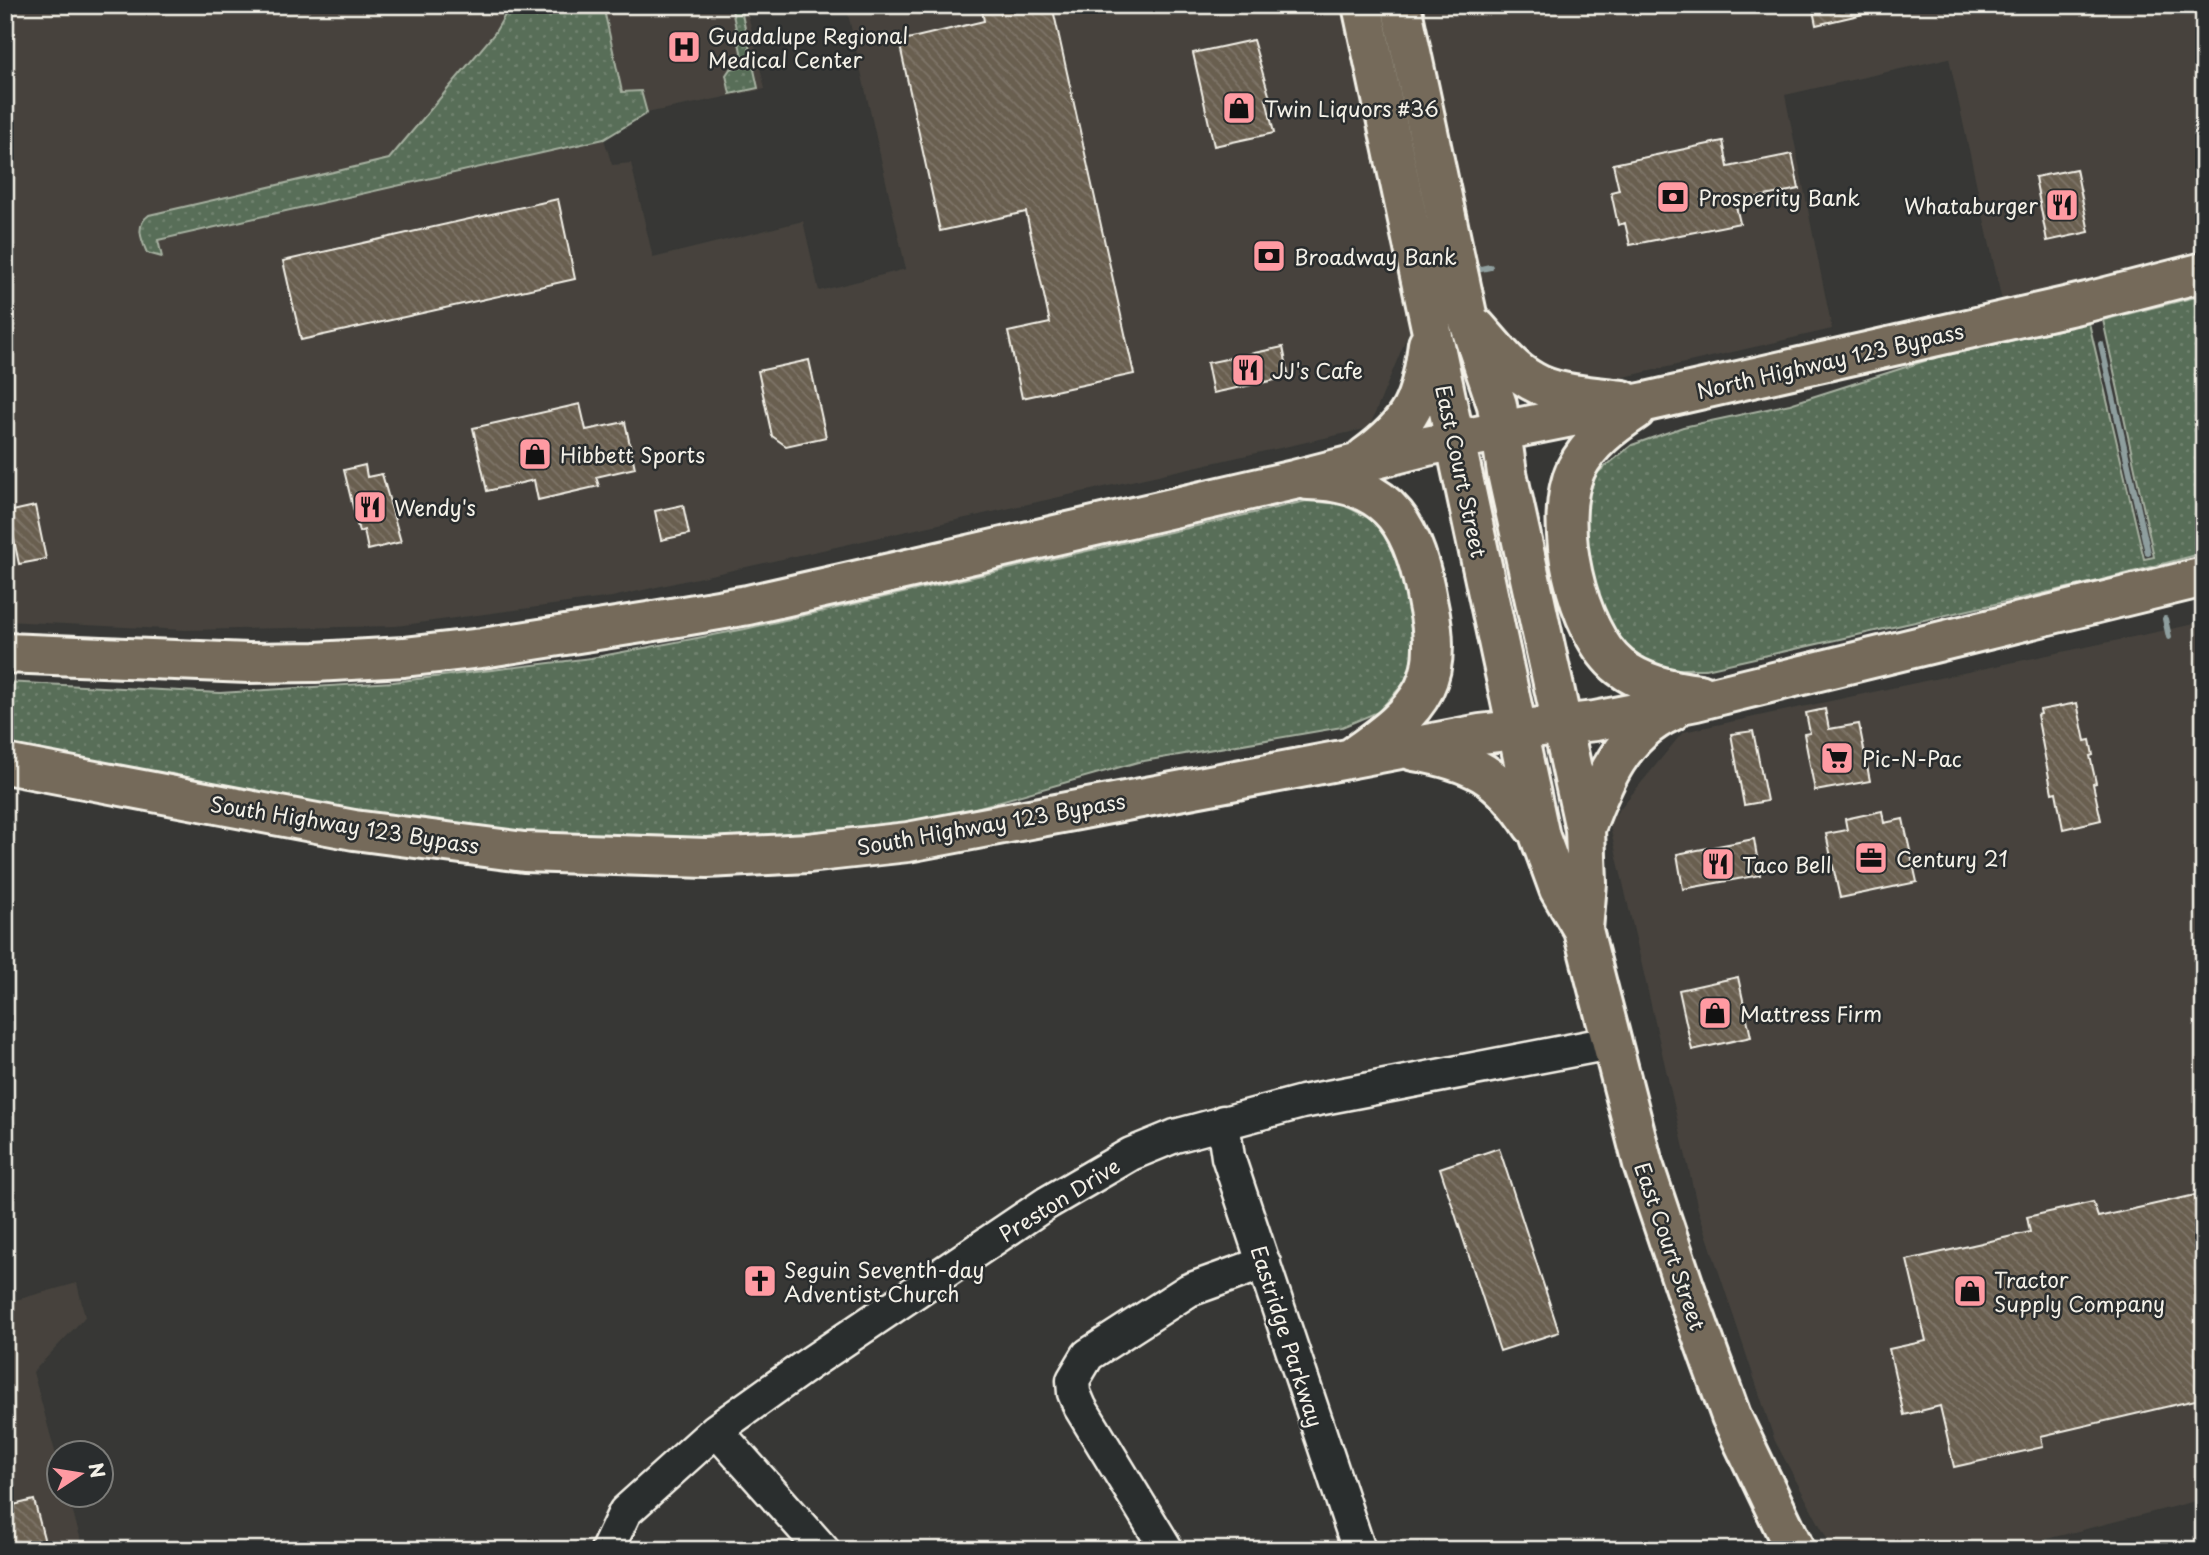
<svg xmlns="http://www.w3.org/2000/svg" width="2209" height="1555" font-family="'Playpen Sans',sans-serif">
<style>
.built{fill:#46433d}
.grass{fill:url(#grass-dots);stroke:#a6b0a0;stroke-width:2}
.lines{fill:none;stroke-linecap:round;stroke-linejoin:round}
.stream{stroke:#8e9e9e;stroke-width:6}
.building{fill:url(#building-back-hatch);stroke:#f4f1e8;stroke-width:2}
.minor-casing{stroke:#f4f1e8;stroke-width:37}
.major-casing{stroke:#f4f1e8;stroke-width:44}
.minor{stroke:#2a2d2e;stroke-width:32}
.major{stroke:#746a5a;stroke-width:38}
.labels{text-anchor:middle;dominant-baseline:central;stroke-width:5;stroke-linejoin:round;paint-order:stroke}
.poi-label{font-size:21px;fill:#f4f1e8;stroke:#2a2d2e;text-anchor:start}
.street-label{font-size:21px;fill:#f4f1e8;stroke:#2a2d2e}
</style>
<defs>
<pattern id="grass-dots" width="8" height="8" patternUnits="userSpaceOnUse" patternTransform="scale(1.75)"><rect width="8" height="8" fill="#596e58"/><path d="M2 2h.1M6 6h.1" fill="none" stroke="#718370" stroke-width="1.8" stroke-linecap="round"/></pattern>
<pattern id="building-back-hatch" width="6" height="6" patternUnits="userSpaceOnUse" patternTransform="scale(1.75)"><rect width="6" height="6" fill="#695e50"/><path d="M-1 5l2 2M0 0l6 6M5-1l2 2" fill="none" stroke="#7f7669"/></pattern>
</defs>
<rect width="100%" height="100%" fill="#373735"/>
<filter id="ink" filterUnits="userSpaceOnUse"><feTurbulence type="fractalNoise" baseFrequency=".0143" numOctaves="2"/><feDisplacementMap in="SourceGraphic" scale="14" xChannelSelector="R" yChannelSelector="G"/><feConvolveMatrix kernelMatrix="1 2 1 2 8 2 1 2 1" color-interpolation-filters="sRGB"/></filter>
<g filter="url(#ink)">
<path class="built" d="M5,5H504L505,15L494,34L389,159L149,215L161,256L158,240L604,139L612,165L631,163L653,258L803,221L819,291L906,269L846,5H1341L1410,329L1369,428L612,597L396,626L185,630L5,621Z
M603,5H746L765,89L627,117Z
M1416,5H2204V255L2002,301L1949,58L1785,95L1832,329L1585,386H1573L1490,334Z
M2204,622V1499L2003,1550H1833L1775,1441L1698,1209L1609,822L1683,732Z
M77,1283L85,1317L33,1372L59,1466L60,1496H68L84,1550H5V1303Z"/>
<path class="grass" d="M504,5H603L622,92L641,91L647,113L604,139L158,240L162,257L147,253C141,239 135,225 149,215L389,159L494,34L505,15Z
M731,5H740L758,88L730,94L726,75L730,69L744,66Z
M2204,295V553L2098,581L1706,669H1658L1619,645L1600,613L1585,550L1583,512L1596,474L1632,445L1683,427L1790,404L1931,359L2089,323L2144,559L2154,557L2103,320Z
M1306,501L1342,504L1376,522L1403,558L1418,641L1405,682L1378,712L1342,727L1138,762L912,826L754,842L556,837L334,809L5,746V682L220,693L393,682L591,658L745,629Z"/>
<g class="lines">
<path class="stream" d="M1481,269L1490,267
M2101,344L2148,553
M2165,619L2169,637"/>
</g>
<path class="building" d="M981,5H1052L1134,374L1022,398L1008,332L1050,323L1026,212L940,231L899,41L984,21Z
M1812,5H1871L1872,12L1816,25Z
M1253,40L1270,98L1266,99L1274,133L1214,146L1193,53Z
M1723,141L1728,167L1792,154L1799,189L1735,202L1740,223L1630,245L1625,223L1618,225L1611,192L1619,190L1613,164Z
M2076,169L2089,232L2047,241L2035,177Z
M558,199L575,279L301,340L283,261Z
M1283,347L1289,377L1213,393L1207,363Z
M809,360L826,437L786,446L772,436L758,371Z
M580,404L586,430L625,422L635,468L596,477L599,486L538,500L534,480L487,491L473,428Z
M365,465L367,477L382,474L401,542L368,550L364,530L359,532L344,470Z
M683,505L689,534L661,540L655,511Z
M35,506L46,559L19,564L8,512Z
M2077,703L2085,741L2090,740L2093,755L2090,756L2096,783L2093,784L2101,820L2063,829L2056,792L2052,793L2037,715L2041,714L2040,710Z
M1825,709L1829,729L1859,724L1870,781L1815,791L1804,734L1810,733L1806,713Z
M1753,731L1767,801L1744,805L1731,734Z
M1882,811L1884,823L1903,819L1917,882L1840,898L1826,834L1847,830L1845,819Z
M1754,839L1760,875L1683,889L1677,854Z
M1738,977L1751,1037L1692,1050L1679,990Z
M1499,1148L1559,1332L1500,1351L1440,1168Z
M2204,1193V1398L2041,1436L2043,1447L1954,1467L1940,1406L1904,1415L1889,1349L1926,1341L1907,1260L2030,1232L2027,1217L2093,1202L2098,1217Z
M34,1500L47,1550H5V1507Z"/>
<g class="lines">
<defs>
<path id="minor" d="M1223,1122L1228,1157L1359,1550
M716,1430L823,1550
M607,1550L625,1512L716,1430L807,1365L1047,1203L1131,1154L1175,1136L1302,1102L1610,1043
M1167,1550L1080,1407L1074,1393L1073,1380L1088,1355L1189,1290L1264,1263"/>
<path id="major" d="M1362,5L1540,837L1559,889L1583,930L1643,1164L1684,1286L1731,1416L1795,1550
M1401,5L1468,319L1497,405L1507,473L1585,829L1587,883L1583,930
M1477,328C1493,346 1510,369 1532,381C1557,396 1595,396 1623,400
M1636,410C1612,426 1589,443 1576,469C1552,520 1576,632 1620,667C1642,684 1674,691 1700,694
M1365,457C1412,423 1421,401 1428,344
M1308,480C1393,481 1415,531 1428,605C1434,632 1437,663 1424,689C1410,717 1379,738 1354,756
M5,653L248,663L315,662L404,657L482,648L648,622L748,605L899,571L1294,480L1427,446L1646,402L2087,302L2204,272
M1414,751C1473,761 1500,775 1533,826
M5,764L354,830L524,852L707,858L808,853L908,842L1480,734L1595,721L1696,701L2204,577
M1585,829C1603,781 1622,733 1672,711"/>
</defs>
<use href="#minor" class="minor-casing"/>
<use href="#major" class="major-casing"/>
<use href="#minor" class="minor"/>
<use href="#major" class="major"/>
</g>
</g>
<defs>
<symbol id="hospital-square" viewBox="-11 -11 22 22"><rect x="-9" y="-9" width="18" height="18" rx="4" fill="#ff9aa2" stroke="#2a2d2e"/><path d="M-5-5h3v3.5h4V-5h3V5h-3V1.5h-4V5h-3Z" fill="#111"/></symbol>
<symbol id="shop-square" viewBox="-11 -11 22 22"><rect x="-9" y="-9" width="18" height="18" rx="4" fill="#ff9aa2" stroke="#2a2d2e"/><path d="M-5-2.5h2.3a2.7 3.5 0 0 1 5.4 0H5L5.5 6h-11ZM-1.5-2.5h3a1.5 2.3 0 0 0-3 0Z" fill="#111"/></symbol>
<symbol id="bank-square" viewBox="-11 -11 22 22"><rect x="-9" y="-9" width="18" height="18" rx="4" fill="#ff9aa2" stroke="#2a2d2e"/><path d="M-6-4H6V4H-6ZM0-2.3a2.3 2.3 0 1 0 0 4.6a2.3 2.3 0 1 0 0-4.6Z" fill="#111"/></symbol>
<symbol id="restaurant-square" viewBox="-11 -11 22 22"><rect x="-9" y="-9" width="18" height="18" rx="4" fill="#ff9aa2" stroke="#2a2d2e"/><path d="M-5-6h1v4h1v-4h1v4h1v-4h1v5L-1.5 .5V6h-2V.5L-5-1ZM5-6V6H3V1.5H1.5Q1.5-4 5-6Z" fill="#111"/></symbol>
<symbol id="supermarket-square" viewBox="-11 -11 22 22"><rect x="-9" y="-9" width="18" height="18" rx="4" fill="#ff9aa2" stroke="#2a2d2e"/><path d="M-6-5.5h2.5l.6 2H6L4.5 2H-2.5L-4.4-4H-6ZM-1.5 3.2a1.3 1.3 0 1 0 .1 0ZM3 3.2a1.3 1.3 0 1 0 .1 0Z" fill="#111"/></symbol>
<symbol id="office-square" viewBox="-11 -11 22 22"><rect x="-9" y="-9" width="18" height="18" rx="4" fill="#ff9aa2" stroke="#2a2d2e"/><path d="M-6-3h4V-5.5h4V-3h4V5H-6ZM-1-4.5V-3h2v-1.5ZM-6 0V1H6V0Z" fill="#111"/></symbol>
<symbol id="church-square" viewBox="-11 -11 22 22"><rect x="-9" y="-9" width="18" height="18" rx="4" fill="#ff9aa2" stroke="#2a2d2e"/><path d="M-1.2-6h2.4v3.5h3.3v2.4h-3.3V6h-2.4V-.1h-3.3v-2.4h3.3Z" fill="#111"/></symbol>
</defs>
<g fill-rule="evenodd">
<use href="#hospital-square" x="665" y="28" width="38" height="38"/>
<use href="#shop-square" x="1220" y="89" width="38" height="38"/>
<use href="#bank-square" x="1654" y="178" width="38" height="38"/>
<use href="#restaurant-square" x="2043" y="186" width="38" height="38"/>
<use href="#bank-square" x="1250" y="237" width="38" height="38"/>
<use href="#restaurant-square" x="1229" y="351" width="38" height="38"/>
<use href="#shop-square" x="516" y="435" width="38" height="38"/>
<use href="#restaurant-square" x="351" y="488" width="38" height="38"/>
<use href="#supermarket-square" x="1818" y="739" width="38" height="38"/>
<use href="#office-square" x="1852" y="839" width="38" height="38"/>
<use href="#restaurant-square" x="1699" y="845" width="38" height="38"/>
<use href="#shop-square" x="1696" y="994" width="38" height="38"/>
<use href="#church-square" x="741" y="1262" width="38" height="38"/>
<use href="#shop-square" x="1951" y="1272" width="38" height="38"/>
</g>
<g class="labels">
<g class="poi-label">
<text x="708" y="35">Guadalupe Regional<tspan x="708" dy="24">Medical Center</tspan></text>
<text x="1264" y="108">Twin Liquors #36</text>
<text x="1698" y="197">Prosperity Bank</text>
<text x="2038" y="205" text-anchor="end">Whataburger</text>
<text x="1294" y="256">Broadway Bank</text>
<text x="1272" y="370">JJ's Cafe</text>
<text x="560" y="454">Hibbett Sports</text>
<text x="394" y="507">Wendy's</text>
<text x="1862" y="758">Pic-N-Pac</text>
<text x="1896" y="858">Century 21</text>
<text x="1742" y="864">Taco Bell</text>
<text x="1740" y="1013">Mattress Firm</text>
<text x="784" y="1269">Seguin Seventh-day<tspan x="784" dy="24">Adventist Church</tspan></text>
<text x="1994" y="1279">Tractor<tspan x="1994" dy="24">Supply Company</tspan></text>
</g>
<g class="street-label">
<text transform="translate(1830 360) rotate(-13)">North Highway 123 Bypass</text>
<text transform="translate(1462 471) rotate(78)">East Court Street</text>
<text transform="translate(991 823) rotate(-10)">South Highway 123 Bypass</text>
<text transform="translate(345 824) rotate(9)">South Highway 123 Bypass</text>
<text transform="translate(1059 1199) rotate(-32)">Preston Drive</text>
<text transform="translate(1671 1246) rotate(71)">East Court Street</text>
<text transform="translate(1288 1336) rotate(72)">Eastridge Parkway</text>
</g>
</g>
<rect width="2209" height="1555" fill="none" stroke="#2a2d2e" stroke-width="28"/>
<rect x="14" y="14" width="2181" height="1527" fill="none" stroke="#f4f1e8" stroke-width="2.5" filter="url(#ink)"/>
<g transform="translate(80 1474) rotate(78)"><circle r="33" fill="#2a2d2e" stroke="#7b7b78" stroke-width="2"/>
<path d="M0-5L12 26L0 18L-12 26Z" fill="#ff9aa2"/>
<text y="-10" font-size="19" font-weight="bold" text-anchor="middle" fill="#f4f1e8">N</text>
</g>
</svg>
